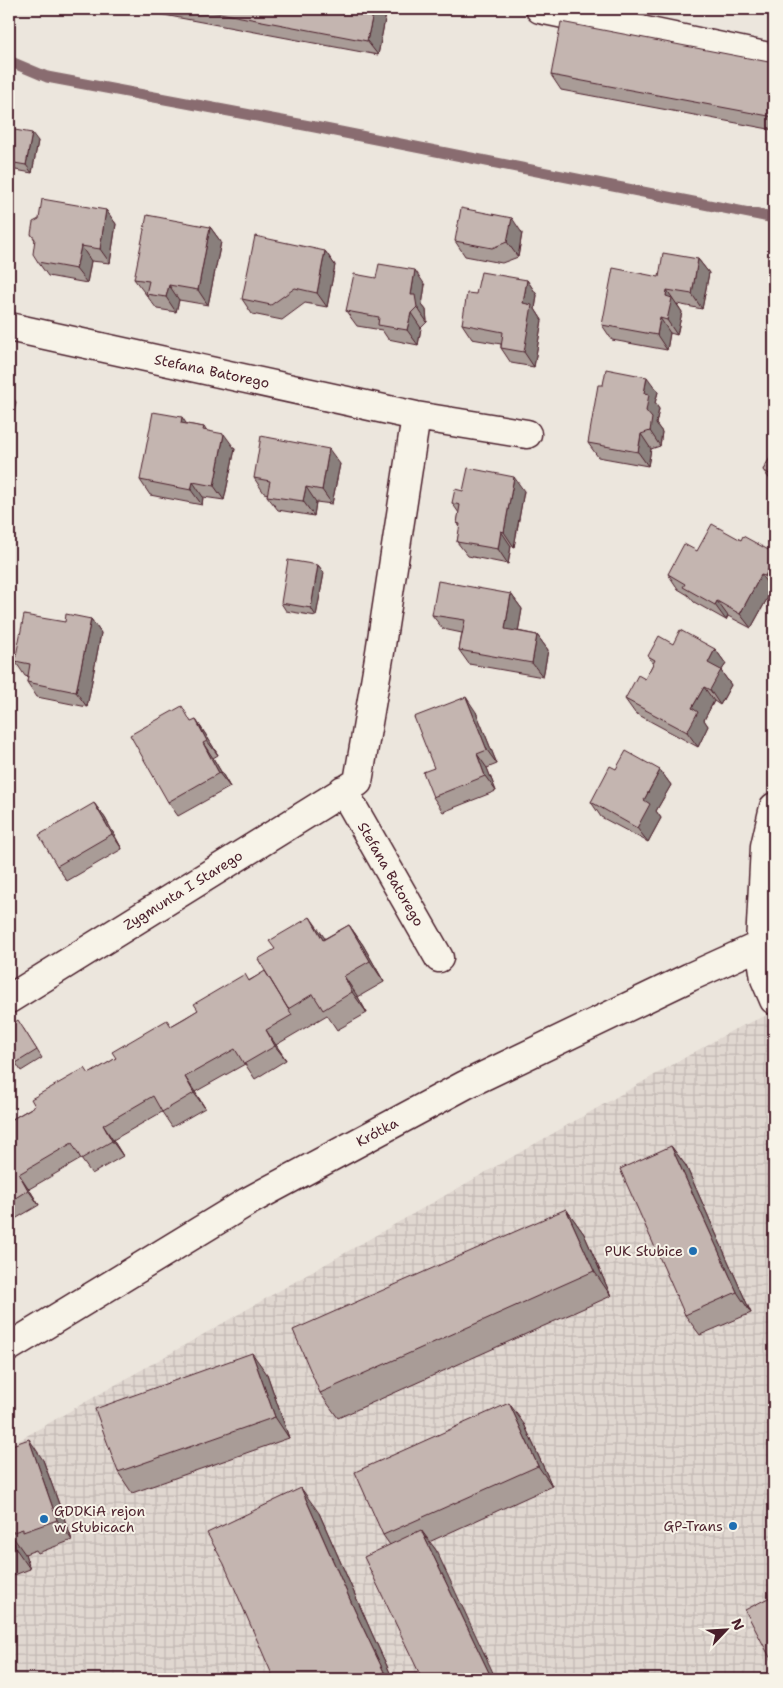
<svg xmlns="http://www.w3.org/2000/svg" width="783" height="1688" font-family="'Shantell Sans',sans-serif">
<style>
.industrial{fill:url(#industrial-grid)}
.lines{fill:none;stroke-linecap:round;stroke-linejoin:round}
.stream{stroke:#896c6f;stroke-width:11}
.minor-casing{stroke:#4a1f2b;stroke-width:31}
.minor{stroke:#f7f3e8;stroke-width:28}
.wall{fill:#a99c97;stroke:#4a1f2b}
.shaded-wall{fill:#897f7b;stroke:#4a1f2b}
.building{fill:#c4b5b0;stroke:#4a1f2b}
.poi-dot{fill:#1f6fb2;stroke:#f7f3e8;stroke-width:2}
.labels{text-anchor:middle;dominant-baseline:central;stroke-width:4;stroke-linejoin:round;paint-order:stroke}
.street-label{font-size:14px;fill:#4a1f2b;stroke:#f7f3e8}
.poi-label{font-size:14px;fill:#4a1f2b;stroke:#f7f3e8;text-anchor:end}
</style>
<defs>
<pattern id="industrial-grid" width="8" height="8" patternUnits="userSpaceOnUse" patternTransform="scale(1.25)"><rect width="8" height="8" fill="#e0d7d0"/><path d="M0 4h8M4 0v8" fill="none" stroke="#c2b8b3"/></pattern>
</defs>
<rect width="100%" height="100%" fill="#ece6dd"/>
<filter id="ink" filterUnits="userSpaceOnUse"><feTurbulence type="fractalNoise" baseFrequency=".02" numOctaves="2"/><feDisplacementMap in="SourceGraphic" scale="10" xChannelSelector="R" yChannelSelector="G"/><feConvolveMatrix kernelMatrix="1 2 1 2 8 2 1 2 1" color-interpolation-filters="sRGB"/></filter>
<g filter="url(#ink)">
<path class="industrial" d="M774,1012V1679H9V1446L733,1030Z"/>
<g class="lines">
<path class="stream" d="M9,61L47,77L315,127L774,218"/>
<defs>
<path id="minor" d="M540,9L774,58
M9,327L416,416L527,434
M343,790L439,958
M774,807L765,846L760,944L765,979L774,1000
M9,999L358,782L380,652L416,416
M9,1347L247,1202L465,1085L690,977L774,939"/>
</defs>
<use href="#minor" class="minor-casing"/>
<use href="#minor" class="minor"/>
</g>
<path class="wall" d="M132,9H387L378,55Z
M774,63V130L561,90L551,75Z
M9,129L38,141L32,173L10,169L9,167Z
M106,210L116,224L110,263L91,261L87,283L48,276L38,262L35,240L31,234Z
M210,227L221,242L208,305L179,300L176,312L157,309L134,279Z
M522,233L518,257L502,263L465,256L455,241Z
M325,251L335,265L327,307L305,303L282,320L252,314L242,299Z
M698,259L709,273L702,309L677,304L682,312L677,335L670,333L667,350L612,340L602,325L659,277Z
M376,278L425,285L422,305L426,310L427,322L421,328L418,345L388,339L382,330L357,326L346,311Z
M527,280L537,295L535,309L542,320L534,367L511,363L501,348V344L472,339L462,324L476,294Z
M658,392L655,403L659,409L656,424L662,432L660,446L651,449L648,466L598,457L588,443Z
M186,424L204,427L206,430L235,449L224,500L203,497L202,505L150,495L140,480Z
M774,451V485L763,470Z
M340,464L332,504L316,502L314,516L278,510L267,496L268,494L264,493L254,478Z
M463,491H524L514,547L511,546L508,564L468,556L457,542L460,527L457,523L459,513L452,503Z
M741,540L774,553V591L772,590L751,628L728,616L726,620L694,602L688,595L678,589L668,574L697,551Z
M318,565L324,573L316,616L286,611L281,603Z
M511,594L522,609L518,631L537,635L548,650L543,677L469,664L459,650L462,633L443,629L432,615Z
M91,619L101,633L87,707L37,697L27,682L28,677L25,676L15,661L65,622Z
M715,649L726,664L721,671L731,685L720,705L714,701L704,720L708,726L698,747L635,713L625,699L645,679L653,664L648,656Z
M476,712L497,764L487,768L496,791L443,812L433,797L434,768Z
M196,720L206,735L218,755L213,758L230,787L178,816L168,802L193,722Z
M616,769L660,770L671,785L656,811L661,818L648,842L601,817L591,802Z
M94,803L105,818L122,849L67,881L57,866Z
M9,885L12,891L9,893Z
M349,925L363,945L384,982L358,997L367,1013L337,1030L327,1015L276,1045L286,1060L255,1079L245,1064L195,1092L205,1108L172,1127L162,1112L113,1140L123,1156L92,1174L81,1159L29,1189L39,1205L10,1222L9,1220V1121L171,1026L250,980Z
M23,1028L42,1058L21,1071L9,1052Z
M671,1146L686,1166L751,1313L700,1335L685,1315Z
M566,1209L584,1234L611,1296L338,1418L320,1393Z
M267,1374L289,1438L132,1493L118,1472Z
M524,1424L552,1486L429,1542L436,1550L390,1545L383,1535Z
M43,1460L72,1540L38,1553L36,1550L25,1554L30,1569L9,1577V1498L11,1497Z
M319,1513L373,1636L393,1679H274Z"/>
<path class="shaded-wall" d="M374,9H387L378,55L367,41Z
M32,133L38,141L32,173L26,165Z
M106,210L116,224L110,263L100,249Z
M512,218L522,233L518,257L507,242Z
M210,227L221,242L208,305L198,290Z
M81,246L91,261L87,283L76,269Z
M325,251L335,265L327,307L317,293Z
M698,259L709,273L702,309L692,294Z
M415,270L425,285L422,305L426,310L427,322L417,307L411,295Z
M527,280L537,295L535,309L542,320L534,367L524,352L523,303Z
M169,285L179,300L176,312L166,297Z
M667,290L682,312L677,335L667,320L666,296Z
M411,313L421,328L418,345L407,330Z
M660,318L670,333L667,350L657,335Z
M647,377L658,392L655,403L659,409L656,424L662,432L660,446L650,431L646,411L644,393Z
M9,392L16,402L9,438Z
M182,417L192,432L181,423Z
M224,434L235,449L224,500L214,486Z
M641,434L651,449L648,466L638,452Z
M329,449L340,464L332,504L322,490Z
M514,477L524,491L514,547L504,532Z
M193,482L203,497L202,505L191,490Z
M306,487L316,502L314,516L303,501Z
M501,531L511,546L508,564L498,549Z
M774,558V590L765,576Z
M318,565L324,573L316,616L311,608Z
M761,575L772,590L751,628L740,614Z
M511,594L522,609L516,644L505,629Z
M717,601L728,616L726,620L715,605Z
M91,619L101,633L87,707L76,692Z
M537,635L548,650L543,677L532,663Z
M715,649L726,664L721,671L731,685L720,705L710,690L708,663Z
M704,687L714,701L704,720L708,726L698,747L687,732L692,708Z
M466,697L476,712L497,764L487,750Z
M196,720L206,735L218,755L207,741Z
M203,743L213,758L230,787L219,773Z
M477,754L487,768L496,791L485,776Z
M660,770L671,785L656,811L661,818L648,842L637,828L644,800Z
M94,803L105,818L122,849L112,834Z
M310,917L324,937L337,960L323,940Z
M349,925L363,945L384,982L370,961Z
M344,976L358,997L367,1013L352,992Z
M266,1030L286,1060L275,1046Z
M185,1077L195,1092L205,1108L194,1093Z
M103,1125L113,1140L123,1156L112,1141Z
M671,1146L686,1166L751,1313L737,1292Z
M19,1174L29,1189L39,1205L28,1190Z
M566,1209L584,1234L611,1296L594,1271Z
M252,1353L267,1374L289,1438L275,1417Z
M509,1403L524,1424L552,1486L538,1466Z
M29,1439L43,1460L72,1540L57,1520Z
M301,1488L319,1513L373,1636L393,1679H389L384,1672L355,1611Z
M421,1530L436,1550L496,1679H492Z
M10,1533L25,1554L30,1569L16,1549Z"/>
<path class="building" d="M199,9H374L367,41Z
M561,22L774,63V117L551,75Z
M9,129L32,133L26,165L9,162Z
M42,199L106,210L100,249L81,246L76,269L38,262L33,254L35,239L31,234L33,222L39,219Z
M461,208L512,218L507,242L492,248L455,241Z
M147,215L210,227L198,290L169,285L166,297L146,294L149,281L134,279Z
M255,236L325,251L317,293L295,288L271,305L242,299Z
M663,253L698,259L692,294L667,290L666,296L672,298L667,320L660,318L657,335L602,325L613,268L659,277Z
M379,264L415,270L411,295H415L417,307L411,313L407,330L378,325L379,317L346,311L354,274L376,278Z
M481,272L527,280L523,303L532,305L524,352L501,348L503,332L462,324L467,293L476,294Z
M606,369L647,377L644,393L649,394L646,411L652,418L650,431L641,434L638,452L588,443L598,385H603Z
M153,412L182,417L181,423L204,427L203,430L224,434L214,486L193,482L191,490L140,480Z
M261,436L329,449L322,490L306,487L303,501L267,496L270,481L254,478Z
M774,451V477L763,470Z
M468,468L514,477L504,532L501,531L498,549L457,542L460,524L457,523L460,505L452,503L455,489L463,491Z
M712,524L741,540L743,536L774,553V558L765,576L761,575L740,614L717,601L715,605L683,587L685,584L668,574L684,544L697,551Z
M288,560L318,565L311,608L281,603Z
M438,581L511,594L505,629L537,635L532,663L459,650L465,620L432,615Z
M66,614L91,619L76,692L27,682L30,664L15,661L24,615L65,622Z
M680,630L715,649L708,663L721,670L710,690L704,687L692,708L698,712L687,732L625,699L638,675L645,679L655,660L648,656L659,636L673,644Z
M466,697L487,750L477,754L485,776L433,797L423,772L434,768L414,717Z
M182,706L191,722L196,720L207,741L203,743L219,773L168,802L130,735Z
M626,751L660,770L644,800L650,804L637,828L591,802L610,766L616,769Z
M94,803L112,834L57,866L39,835Z
M310,917L323,940L349,925L370,961L344,976L352,992L323,1010L313,994L288,1009L258,959L275,949L269,941Z
M265,971L292,1015L266,1030L275,1046L244,1064L235,1049L185,1077L194,1093L162,1112L153,1096L103,1125L112,1141L81,1159L72,1143L19,1174L28,1190L9,1202V1121L35,1106L31,1099L85,1068L89,1074L116,1058L112,1052L167,1020L171,1026L185,1018L198,1010L194,1004L245,974L249,981Z
M18,1020L37,1050L16,1063L9,1052V1026Z
M671,1146L737,1292L685,1315L620,1169Z
M566,1209L594,1271L320,1393L293,1330Z
M252,1353L275,1417L118,1472L95,1409Z
M509,1403L538,1466L383,1535L355,1472Z
M29,1439L57,1520L23,1532V1529L10,1533L16,1549L9,1551V1498L11,1497L9,1490V1446Z
M301,1488L355,1611L384,1672L368,1679H274L224,1564L207,1533Z
M421,1530L492,1679H422L364,1557Z
M774,1595V1665L745,1610Z"/>
</g>
<g class="poi-dot">
<circle cx="693" cy="1251" r="5"/>
<circle cx="44" cy="1519" r="5"/>
<circle cx="733" cy="1526" r="5"/>
</g>
<g class="labels">
<g class="street-label">
<text transform="translate(212 371) rotate(12)">Stefana Batorego</text>
<text transform="translate(391 874) rotate(60)">Stefana Batorego</text>
<text transform="translate(183 890) rotate(-32)">Zygmunta I Starego</text>
<text transform="translate(377 1132) rotate(-28)">Krótka</text>
</g>
<g class="poi-label">
<text x="683" y="1251">PUK Słubice</text>
<text x="54" y="1511" text-anchor="start">GDDKiA rejon<tspan x="54" dy="16">w Słubicach</tspan></text>
<text x="723" y="1526">GP-Trans</text>
</g>
</g>
<rect width="783" height="1688" fill="none" stroke="#f7f3e8" stroke-width="30"/>
<rect x="15" y="15" width="753" height="1658" fill="none" stroke="#4a1f2b" stroke-width="2" filter="url(#ink)"/>
<g transform="translate(726 1630) rotate(65)" stroke="#f7f3e8" stroke-width="4" paint-order="stroke">
<path d="M0-4L9 19L0 12L-9 19Z" fill="#4a1f2b"/>
<text y="-8" font-size="14" font-weight="bold" text-anchor="middle" fill="#4a1f2b">N</text>
</g>
</svg>
